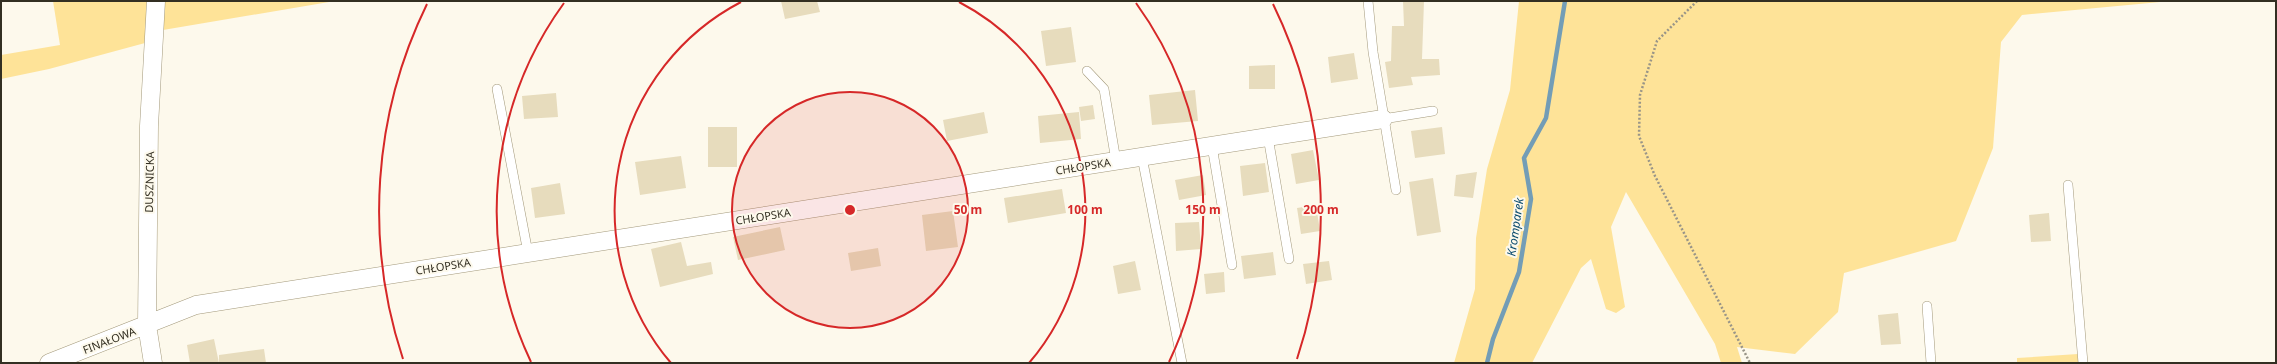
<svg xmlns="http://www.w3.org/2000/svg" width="2277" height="364" font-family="'Noto Sans',sans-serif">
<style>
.green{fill:#fee398}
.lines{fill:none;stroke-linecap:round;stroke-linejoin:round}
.stream{stroke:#739db6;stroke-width:4.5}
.building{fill:#e7dcbd}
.service-casing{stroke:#a3997b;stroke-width:10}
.minor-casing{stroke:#a3997b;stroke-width:19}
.path{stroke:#999588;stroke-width:2.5;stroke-dasharray:2 2;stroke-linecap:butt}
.service{stroke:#fff;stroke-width:9}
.minor{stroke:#fff;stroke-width:18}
.ring{fill:none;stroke:#d62828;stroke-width:2}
.labels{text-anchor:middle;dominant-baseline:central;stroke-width:4;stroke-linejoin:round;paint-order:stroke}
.street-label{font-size:11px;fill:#332f22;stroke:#fdf9ec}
.water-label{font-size:12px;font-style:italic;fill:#0f4e70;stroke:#fdf9ec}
.centre{fill:#d62828;stroke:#fdf9ec;stroke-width:2}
.ring-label{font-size:12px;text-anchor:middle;font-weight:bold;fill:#d62828;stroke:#fdf9ec;stroke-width:4;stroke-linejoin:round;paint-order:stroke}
</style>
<rect width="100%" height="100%" fill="#fdf9ec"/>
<path class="green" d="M53,1H147L145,43L49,69L1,79V55L60,45Z
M165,1H335L163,30Z
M1519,1H2171L2022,15L2001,42L1993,148L1956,241L1844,273L1838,312L1795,354L1737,347L1742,363H1721L1715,344L1626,192L1611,227L1625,307L1616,313L1606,309L1591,259L1581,268L1532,363H1454L1475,289L1476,238L1487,169L1510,90Z
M2078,354L2079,363H2017V358Z"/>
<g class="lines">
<path class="stream" d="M1487,363L1493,339L1519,272L1531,199L1524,158L1546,118L1565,1"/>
</g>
<path class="building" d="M781,1H817L820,12L785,19Z
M1403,1H1424L1422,59H1439L1440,75L1411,77L1413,85L1389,88L1385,62L1391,61L1392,26H1404Z
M1071,27L1076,62L1046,66L1041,31Z
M1354,53L1358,79L1331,83L1328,57Z
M1275,65V89H1249V66Z
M1195,90L1198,121L1152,125L1149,95Z
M556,93L558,117L524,119L522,96Z
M1093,105L1095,119L1081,121L1079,107Z
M984,112L988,133L947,141L943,120Z
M1079,112L1081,139L1040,143L1038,116Z
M708,127H737V167H708Z
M1442,127L1445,154L1415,158L1411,131Z
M1313,150L1319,180L1296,184L1291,154Z
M681,156L686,188L640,195L635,162Z
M1265,163L1269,192L1243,196L1240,166Z
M1477,172L1473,198L1454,196L1456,175Z
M1203,175L1206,195L1179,200L1175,180Z
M1433,178L1441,232L1417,236L1409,182Z
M560,183L565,214L535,218L531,188Z
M1062,189L1066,213L1008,223L1004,198Z
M1316,205L1320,231L1301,234L1297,208Z
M953,211L958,247L926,251L922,215Z
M2049,213L2051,241L2031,242L2029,215Z
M1199,222L1201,249L1176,251L1175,223Z
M780,227L785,250L738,260L733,237Z
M681,242L687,266L711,262L713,274L660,287L651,249Z
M878,248L881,266L851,271L848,253Z
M1273,252L1276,275L1244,279L1241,256Z
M1135,261L1141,290L1118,294L1113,266Z
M1329,261L1332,280L1306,284L1303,264Z
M1224,272L1225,292L1206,294L1204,274Z
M1898,313L1901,344L1881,345L1878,315Z
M214,339L219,363H190L187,345Z
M264,349L266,363H219V355Z"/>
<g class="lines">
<defs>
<path id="service" d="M1368,1L1373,52L1396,190
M1087,71L1104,89L1116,161
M497,89L528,253
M1383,119L1433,111
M1268,137L1289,259
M1212,146L1232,265
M1142,157L1182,363
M2068,185L2083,363
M1927,306L1931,363"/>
<path id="minor" d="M49,363L196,305L1383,119
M153,363L147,325L149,126L156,1"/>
</defs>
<use href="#service" class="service-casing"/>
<use href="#minor" class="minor-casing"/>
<path class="path" d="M1697,1L1657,41L1640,95L1639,136L1655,176L1750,363"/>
<use href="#service" class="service"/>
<use href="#minor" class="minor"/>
</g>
<circle cx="850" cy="210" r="118" fill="#d62828" fill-opacity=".12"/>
<g class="ring">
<circle cx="850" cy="210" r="118"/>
<path d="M671 363A235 235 0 0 1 741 2M959 2A235 235 0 0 1 1029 363"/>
<path d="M531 362A353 353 0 0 1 564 3M1136 3A353 353 0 0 1 1169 362"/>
<path d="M403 359A471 471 0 0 1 427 4M1273 4A471 471 0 0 1 1297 359"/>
</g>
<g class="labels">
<g class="street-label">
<text transform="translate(1083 166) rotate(-9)">CHŁOPSKA</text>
<text transform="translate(149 182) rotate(-89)">DUSZNICKA</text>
<text transform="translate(763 216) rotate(-9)">CHŁOPSKA</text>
<text transform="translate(443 266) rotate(-9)">CHŁOPSKA</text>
<text transform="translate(109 340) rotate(-21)">FINAŁOWA</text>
</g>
<g class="water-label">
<text transform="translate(1515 227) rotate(-82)">Kromparek</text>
</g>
</g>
<circle cx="850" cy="210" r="6" class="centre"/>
<g class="ring-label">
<text x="968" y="214">50 m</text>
<text x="1085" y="214">100 m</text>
<text x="1203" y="214">150 m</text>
<text x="1321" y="214">200 m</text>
</g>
<rect width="2277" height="364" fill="none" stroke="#332f22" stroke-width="4"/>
</svg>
